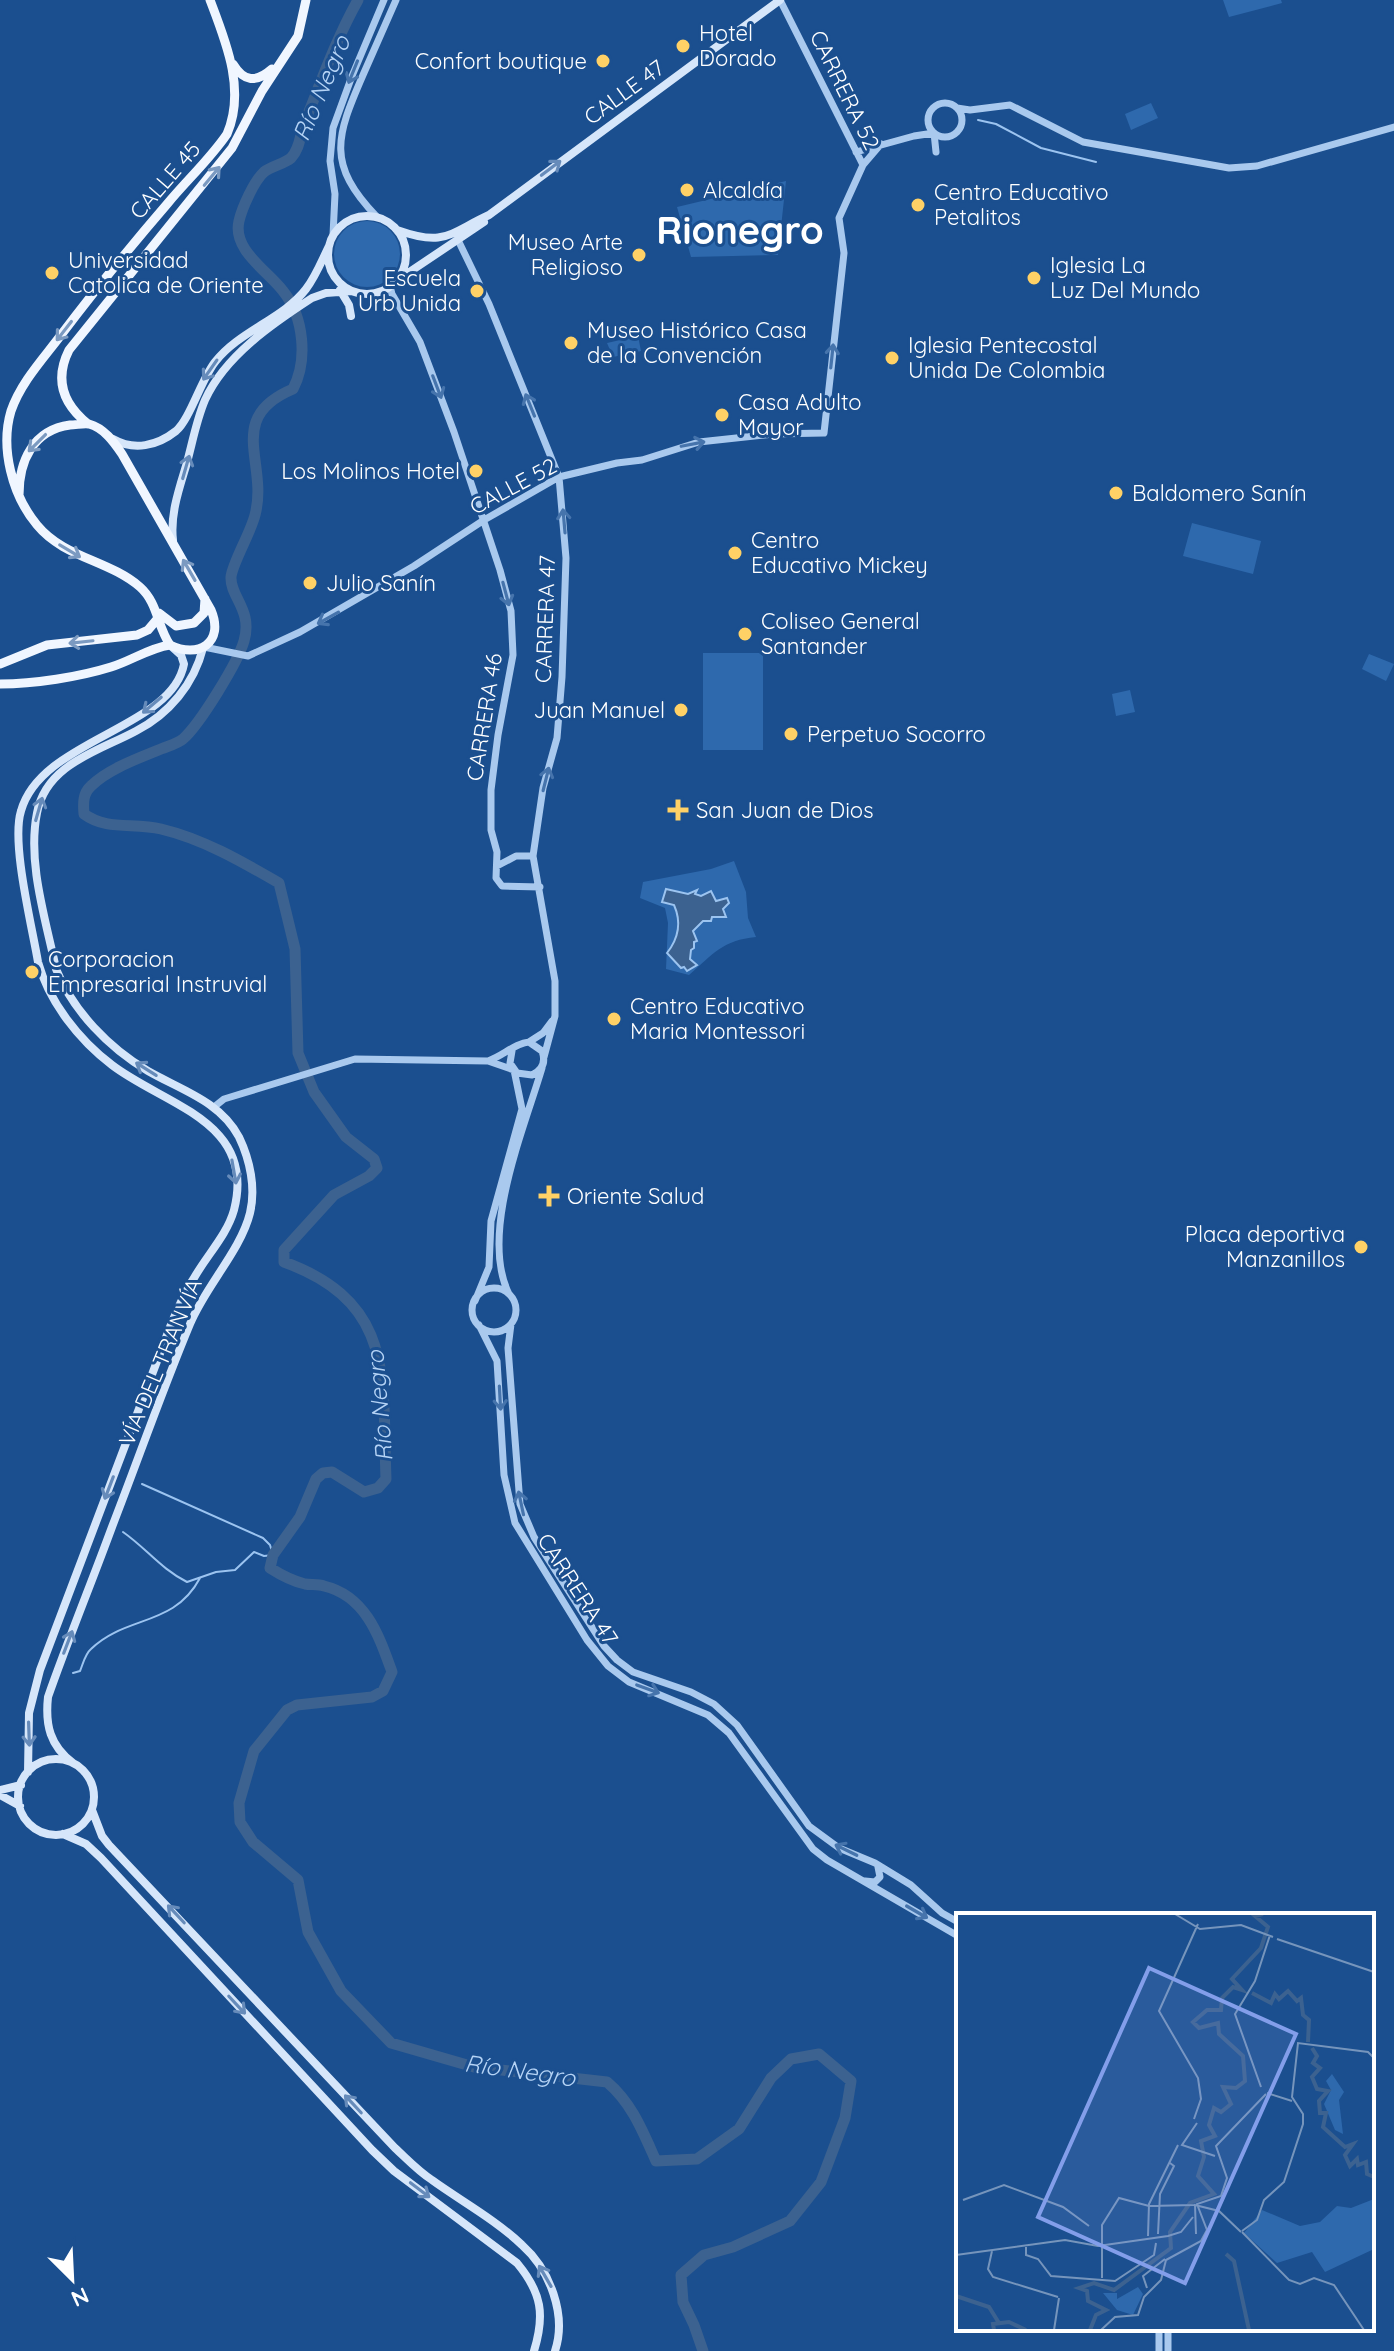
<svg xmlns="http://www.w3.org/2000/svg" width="1394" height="2351" font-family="Quicksand,sans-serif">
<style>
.green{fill:#2e69ad}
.water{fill:#3c6290;stroke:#9cc4f0;stroke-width:2}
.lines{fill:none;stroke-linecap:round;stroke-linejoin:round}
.stream{stroke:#9cc4f0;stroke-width:2}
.river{stroke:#3c6290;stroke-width:11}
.tertiary{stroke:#a9c9ee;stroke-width:7}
.secondary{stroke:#d6e6fa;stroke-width:8}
.primary{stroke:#f0f6ff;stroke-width:9}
.oneway{stroke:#4674ac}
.oneway2{stroke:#668bba}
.oneway3{stroke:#7b9ac1}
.poi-dot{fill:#ffd166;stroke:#1b4f8f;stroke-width:3}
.labels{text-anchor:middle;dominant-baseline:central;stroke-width:6;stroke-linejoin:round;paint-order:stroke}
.poi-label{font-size:22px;fill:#fff;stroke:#1b4f8f;text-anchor:start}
.street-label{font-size:22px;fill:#fff;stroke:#1b4f8f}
.water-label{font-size:24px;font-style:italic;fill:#b5d3f5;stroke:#1b4f8f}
.town-label{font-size:38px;font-weight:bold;fill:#fff;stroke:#1b4f8f}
.inset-river{fill:none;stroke:#3c6290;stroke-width:4}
.inset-road{fill:none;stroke:#7695bc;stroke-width:2}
.view{fill:#839eea;fill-opacity:0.15;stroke:#839eea;stroke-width:4}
.inset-edge{fill:none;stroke:#fff;stroke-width:4}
</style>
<rect width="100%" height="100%" fill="#1b4f8f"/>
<path class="green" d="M1223,0H1281L1282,3L1229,17Z
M1151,103L1158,118L1131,130L1125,114Z
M786,181L778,255L691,257L677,207Z
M334 254a33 33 0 1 1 66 0a33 33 0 1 1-66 0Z
M638,336L641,351L613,357L607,343Z
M1192,523L1261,541L1253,574L1183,556Z
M703,653H763V750H703Z
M1369,654L1394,664L1386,681L1362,669Z
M1130,690L1135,712L1116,716L1112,694Z
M734,861L746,892L748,918L756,937C723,940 713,954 689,975L666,969L668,923L665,908L640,898L643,882L711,869Z"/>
<path class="water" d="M666,889L688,894L697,890L695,894L701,896L711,891L716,901L727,898L729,903L723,909L726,917H712L711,921H703L693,931L697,941L694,942V948L691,950L690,959L697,965L687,971L684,967L681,968L667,953C678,939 682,923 674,905L662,902Z"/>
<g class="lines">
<path class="stream" d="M978,120L996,124L1041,148L1096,162
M123,1532C146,1548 161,1569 187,1582L216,1572L235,1570L254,1552L264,1556L273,1555L270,1545L263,1538L142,1484
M73,1673L80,1671C83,1664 85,1654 91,1649C126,1615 174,1627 200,1578"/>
<path class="river" d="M358,0C336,39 321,82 304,124C300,135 300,149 291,158C284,164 272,166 264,172C254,181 242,208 239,221C232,250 268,271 283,291C304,317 308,360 293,389C224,418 269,463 255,515C251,532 232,564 231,577C230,597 253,610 244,641C238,662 200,724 183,739C177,744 168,746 161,749C139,758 108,769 91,786C83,793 83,803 84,814C107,831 134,822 161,829C203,839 241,861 279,883L295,949L298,1053L314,1092L346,1137L374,1159L377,1168L369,1176L334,1195L284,1250V1262C396,1303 382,1378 386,1479L378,1488L364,1492L332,1472L323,1473L316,1479L300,1517L273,1555L270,1568C281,1575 292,1581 305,1584C311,1585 318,1584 324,1586C366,1596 379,1636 392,1672L383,1691L372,1697L297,1705L287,1710L254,1751L239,1803L240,1822L253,1842L298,1880L308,1932L341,1991L391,2043L474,2067L607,2082C632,2103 643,2132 656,2161L697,2159L739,2129L771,2078L791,2059L819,2054L851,2081L845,2118L821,2182L790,2221L733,2247L704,2255L681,2275L683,2302L694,2325L703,2351"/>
<path class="tertiary" d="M780,0L863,165
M928 120a17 17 0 1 1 34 0a17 17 0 1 1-34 0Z
M957,108L970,110L1010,105L1083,142L1229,168L1257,166L1394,127
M856,152L914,136L934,133L936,152
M377,217C326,164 336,137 363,75C374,50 385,25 396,0
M333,235L335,194L330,161L333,128L352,76L384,0
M458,240L489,304L559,477L566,558L562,677L557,738L543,788L533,856L555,981V1016L544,1057
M390,286L392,294L420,342L454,432L500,570L511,611L513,655L498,735L491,790V830L497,852L496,878L502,886L540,887
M204,647L248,656L300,632L414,566L484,520L559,477L617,463L642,460L699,442L774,434L824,433L844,253L839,218L863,165L881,144
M497,866L516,856H533
M529,1042L543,1033L552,1021
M488,1061C503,1056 515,1043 529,1042L542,1051C546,1062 543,1070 532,1075L517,1073L510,1063L512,1051
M214,1107L224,1099L355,1059L488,1061L514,1070L522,1109L491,1221L489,1267L475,1301
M472 1310a22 22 0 1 1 44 0a22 22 0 1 1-44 0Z
M509,1294C479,1234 524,1129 542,1068
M511,1324L508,1348L520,1504L534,1537L604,1646L617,1660L633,1672L691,1692L714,1704L737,1725L809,1826L839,1848L875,1863L911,1885L942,1913L958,1922
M479,1325L497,1361L504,1475L515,1523L587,1640L608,1666L629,1682L708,1715L729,1733L813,1849L827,1860L958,1936
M865,1881L875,1882L880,1877L878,1867
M1159,2329V2351
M1168,2329V2351"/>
<path class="secondary" d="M328 255a39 39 0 1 1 78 0a39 39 0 1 1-78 0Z
M397,230C445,247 448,234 489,215L780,0
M399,279L484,222
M340,290L349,305L351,316
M113,439C134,451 157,446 176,431C190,419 201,380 215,362C239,331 283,319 306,289C316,276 322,260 329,246
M173,540C170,515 179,489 186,466C192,445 196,421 205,400C225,356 272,324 312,298L326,293L352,291
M18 1797a38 38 0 1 1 76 0a38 38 0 1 1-76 0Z
M73,1763C50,1746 45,1725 48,1697C68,1640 91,1584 112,1527C138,1460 162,1391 190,1324C205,1287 241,1250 250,1213C256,1188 250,1160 239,1137C220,1101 181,1090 148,1071C109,1048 73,1011 56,969C46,920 27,863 37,813C46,764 99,751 136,731C169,714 194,684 203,648
M28,1772L29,1713L40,1670L170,1327C177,1310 184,1293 194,1278C207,1255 227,1235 234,1210C257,1121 164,1105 112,1065C79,1040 49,1002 38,962C32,926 11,843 21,811C41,739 172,729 184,664L181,655L171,646
M0,1790L21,1785
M0,1795L20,1806
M92,1810L102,1836L109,1845L395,2148C407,2159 418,2171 432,2180C461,2201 496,2220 522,2245C550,2270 567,2315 555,2351
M63,1834L86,1844L101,1858L372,2150L394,2171L517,2263C542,2293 545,2315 534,2351"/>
<path class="primary" d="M233,64C244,82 256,83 272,69
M88,424C63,404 54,380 69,350L232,148L262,91L298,36L306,0
M19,495C19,461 33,430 70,425C76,425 84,423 89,424C104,428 114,442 122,454L211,610C225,643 198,659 170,645C157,626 158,603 140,587C109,560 64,558 37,525C12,495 0,448 11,411C21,382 43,359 61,335C95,290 131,246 168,203C187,180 210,159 227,134C246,90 226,42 210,0
M159,613L176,626L194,623L204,613L205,599
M0,664L47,645L137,635L148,630L159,617
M0,684C34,684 79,677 111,667C131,661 149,648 170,645"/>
</g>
<defs><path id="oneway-shaft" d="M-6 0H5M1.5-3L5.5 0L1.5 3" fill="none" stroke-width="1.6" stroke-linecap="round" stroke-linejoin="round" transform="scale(2)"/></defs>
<g class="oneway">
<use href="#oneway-shaft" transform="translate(353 72) rotate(112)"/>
<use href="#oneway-shaft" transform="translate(832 356) rotate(-84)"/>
<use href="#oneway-shaft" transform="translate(437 387) rotate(69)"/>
<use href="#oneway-shaft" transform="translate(530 405) rotate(-112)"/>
<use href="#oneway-shaft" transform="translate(693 444) rotate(-11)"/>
<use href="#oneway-shaft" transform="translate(564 521) rotate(-95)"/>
<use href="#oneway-shaft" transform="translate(506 594) rotate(75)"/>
<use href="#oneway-shaft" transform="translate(328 618) rotate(151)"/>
<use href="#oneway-shaft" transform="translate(546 779) rotate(-76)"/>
<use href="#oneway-shaft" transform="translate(500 1398) rotate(87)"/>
<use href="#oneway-shaft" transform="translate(521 1503) rotate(-102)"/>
<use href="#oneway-shaft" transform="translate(648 1689) rotate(20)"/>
<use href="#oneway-shaft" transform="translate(846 1850) rotate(-154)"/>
<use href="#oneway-shaft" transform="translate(917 1912) rotate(30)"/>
</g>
<g class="oneway2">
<use href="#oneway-shaft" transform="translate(551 168) rotate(-37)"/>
<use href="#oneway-shaft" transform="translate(210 370) rotate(125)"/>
<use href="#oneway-shaft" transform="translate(186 467) rotate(-74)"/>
<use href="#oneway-shaft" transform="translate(152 705) rotate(140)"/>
<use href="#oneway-shaft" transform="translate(39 809) rotate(-74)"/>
<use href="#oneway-shaft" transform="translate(146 1069) rotate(-148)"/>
<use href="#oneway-shaft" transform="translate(234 1172) rotate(80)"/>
<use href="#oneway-shaft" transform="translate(109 1488) rotate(111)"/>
<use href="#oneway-shaft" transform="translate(68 1642) rotate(-69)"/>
<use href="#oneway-shaft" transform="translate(29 1734) rotate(88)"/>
<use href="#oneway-shaft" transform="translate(176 1914) rotate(-133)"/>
<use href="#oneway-shaft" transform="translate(237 2005) rotate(47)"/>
<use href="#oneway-shaft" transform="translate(353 2104) rotate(-133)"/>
<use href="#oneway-shaft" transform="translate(420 2190) rotate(37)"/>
<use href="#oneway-shaft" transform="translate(545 2276) rotate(-120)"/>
</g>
<g class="oneway3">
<use href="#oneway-shaft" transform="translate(212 176) rotate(-50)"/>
<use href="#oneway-shaft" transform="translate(64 331) rotate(128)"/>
<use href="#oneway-shaft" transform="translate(37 443) rotate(135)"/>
<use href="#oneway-shaft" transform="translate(70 551) rotate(31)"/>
<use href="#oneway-shaft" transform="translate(189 570) rotate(-120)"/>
<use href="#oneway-shaft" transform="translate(81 642) rotate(174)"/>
</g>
<g class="poi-dot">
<circle cx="683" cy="46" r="8"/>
<circle cx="603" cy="61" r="8"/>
<circle cx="687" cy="190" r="8"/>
<circle cx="918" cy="205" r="8"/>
<circle cx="639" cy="255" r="8"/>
<circle cx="52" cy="273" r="8"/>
<circle cx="1034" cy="278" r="8"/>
<circle cx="477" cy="291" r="8"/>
<circle cx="571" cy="343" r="8"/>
<circle cx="892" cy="358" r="8"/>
<circle cx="722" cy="415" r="8"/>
<circle cx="476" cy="471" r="8"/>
<circle cx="1116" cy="493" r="8"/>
<circle cx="735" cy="553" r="8"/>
<circle cx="310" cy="583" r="8"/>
<circle cx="745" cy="634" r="8"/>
<circle cx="681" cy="710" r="8"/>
<circle cx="791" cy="734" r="8"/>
<path d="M674 798h8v8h8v8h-8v8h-8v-8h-8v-8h8z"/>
<circle cx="32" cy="972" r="8"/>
<circle cx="614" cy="1019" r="8"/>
<path d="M545 1184h8v8h8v8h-8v8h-8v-8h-8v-8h8z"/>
<circle cx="1361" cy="1247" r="8"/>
</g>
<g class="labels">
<g class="poi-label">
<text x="699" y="33">Hotel<tspan x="699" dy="25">Dorado</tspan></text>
<text x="587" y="61" text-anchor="end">Confort boutique</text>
<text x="703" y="190">Alcaldía</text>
<text x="934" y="192">Centro Educativo<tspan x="934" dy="25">Petalitos</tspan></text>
<text x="623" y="242" text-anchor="end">Museo Arte<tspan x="623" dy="25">Religioso</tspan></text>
<text x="68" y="260">Universidad<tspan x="68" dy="25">Catolica de Oriente</tspan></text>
<text x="1050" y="265">Iglesia La<tspan x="1050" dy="25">Luz Del Mundo</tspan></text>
<text x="461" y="278" text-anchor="end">Escuela<tspan x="461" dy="25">Urb Unida</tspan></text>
<text x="587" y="330">Museo Histórico Casa<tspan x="587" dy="25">de la Convención</tspan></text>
<text x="908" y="345">Iglesia Pentecostal<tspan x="908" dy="25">Unida De Colombia</tspan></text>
<text x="738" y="402">Casa Adulto<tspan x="738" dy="25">Mayor</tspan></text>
<text x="460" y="471" text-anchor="end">Los Molinos Hotel</text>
<text x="1132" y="493">Baldomero Sanín</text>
<text x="751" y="540">Centro<tspan x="751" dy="25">Educativo Mickey</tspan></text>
<text x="326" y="583">Julio Sanín</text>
<text x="761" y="621">Coliseo General<tspan x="761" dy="25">Santander</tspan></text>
<text x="665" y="710" text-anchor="end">Juan Manuel</text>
<text x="807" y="734">Perpetuo Socorro</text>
<text x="696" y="810">San Juan de Dios</text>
<text x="48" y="959">Corporacion<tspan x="48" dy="25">Empresarial Instruvial</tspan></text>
<text x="630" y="1006">Centro Educativo<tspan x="630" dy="25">Maria Montessori</tspan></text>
<text x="567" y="1196">Oriente Salud</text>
<text x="1345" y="1234" text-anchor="end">Placa deportiva<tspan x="1345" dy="25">Manzanillos</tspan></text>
</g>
<g class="street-label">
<text transform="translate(845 90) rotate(64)">CARRERA 52</text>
<text transform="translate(624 92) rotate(-36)">CALLE 47</text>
<text transform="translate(165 180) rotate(-49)">CALLE 45</text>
<text transform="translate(513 486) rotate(-28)">CALLE 52</text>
<text transform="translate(545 619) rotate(-88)">CARRERA 47</text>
<text transform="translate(484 717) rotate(-81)">CARRERA 46</text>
<text transform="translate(160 1362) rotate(-67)">VÍA DEL TRANVÍA</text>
<text transform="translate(578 1589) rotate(57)">CARRERA 47</text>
</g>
<g class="water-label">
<text transform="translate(321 88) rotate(-67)">Río Negro</text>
<text transform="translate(379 1406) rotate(-95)">Río Negro</text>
<text transform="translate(520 2070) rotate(8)">Río Negro</text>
</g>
<g class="town-label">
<text x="740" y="230">Rionegro</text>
</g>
</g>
<g transform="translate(956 1913)">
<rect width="418" height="418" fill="#1b4f8f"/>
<path d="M376,161L388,179L383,187L387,221L379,217L368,191L375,177L370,168ZM418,286V336L369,359L356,339L321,350L288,320L306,297L344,313L364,309L381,293L395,295ZM182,374L187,381L177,402L161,397L147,380H161V386Z" fill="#2e69ad"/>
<path class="inset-river" d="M296,80L315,90L319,81L323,86L332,78L341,88L345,85L347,102L353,107L352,129M356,135L361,143L357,150L364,155L356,164L361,176L372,178L363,188L364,200H370L367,214L389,234L397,231L389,242L394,253L401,246L402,252L410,249L411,261L418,264M270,341L278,348L293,417M0,383L33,394L43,410M38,417L37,411L53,409L70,417M134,417L140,402L150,397L132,388L131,378L123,375L138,370L158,377L215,335L214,319L234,290L258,281L242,263L248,244L245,228L259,223L253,212L258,195L265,199L275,191L267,174L280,175L289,168L287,143L263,121L262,110L243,115L237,109L251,97H265L266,85L277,74L286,77L276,66L305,35L312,14L299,3L307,1"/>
<path class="inset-road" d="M219,1L244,16L285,12L317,24M321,26L418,59M305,174L279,101L299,68L314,22M311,180L336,188M238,206L245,186L242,165L203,98L242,11M241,210L226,232L259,243M7,287L48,272L107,294L133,313M251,317L241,291L265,283L271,265L260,233L310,181M286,318L301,307L308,287L328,269L347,211V201L336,184L342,130L412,139L418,145M286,319L333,367L344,371L358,365L378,372L408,417M202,321L204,281L218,253L214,250M240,321L239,292L263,298L285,319M192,323L193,291L222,232M70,334V342L82,346L95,363L159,368L198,342L200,330M36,338L32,356L37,364L102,384M0,342L109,327L142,333L212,323L225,319L237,304M146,365V312L163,285L193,293L238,292M191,375L187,363L209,346M98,417L103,385M145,417L159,404L182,402L188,384L205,367L210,347L245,328L251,317"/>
<path class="view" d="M193,55L340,121L229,370L82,304Z"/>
<rect width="418" height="418" class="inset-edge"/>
</g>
<g transform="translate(72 2279) rotate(156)" stroke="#1b4f8f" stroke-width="6" paint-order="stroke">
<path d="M0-6L14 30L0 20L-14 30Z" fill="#ffffff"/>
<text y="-12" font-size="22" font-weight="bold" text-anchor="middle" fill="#ffffff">N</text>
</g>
</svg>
